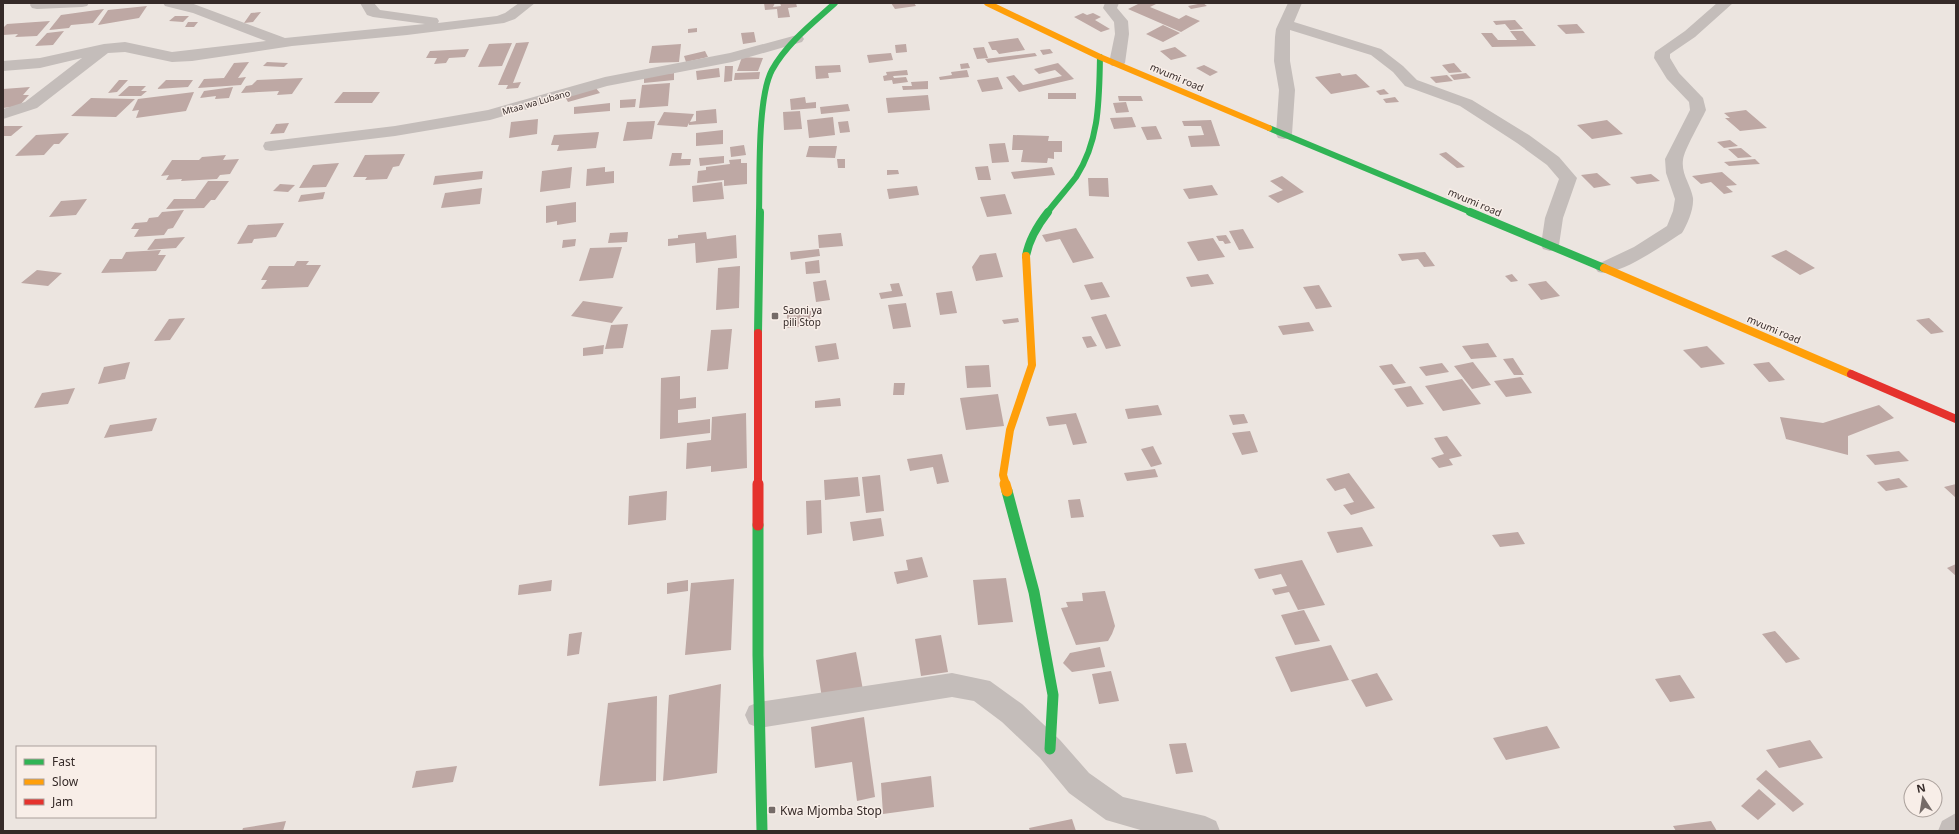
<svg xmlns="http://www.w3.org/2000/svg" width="1959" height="834" font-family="'Noto Sans',sans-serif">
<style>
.building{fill:#bea8a4}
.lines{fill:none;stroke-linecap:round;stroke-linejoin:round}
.street{fill:#c4bdba;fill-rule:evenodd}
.fast-far2{stroke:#30b455;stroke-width:6}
.fast-far1{stroke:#30b455;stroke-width:8}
.fast{stroke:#30b455;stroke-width:11}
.slow-far2{stroke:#ff9f0a;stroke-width:6}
.slow-far1{stroke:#ff9f0a;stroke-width:8}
.slow{stroke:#ff9f0a;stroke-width:11}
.jam-far1{stroke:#e5322d;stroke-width:8}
.jam{stroke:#e5322d;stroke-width:11}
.poi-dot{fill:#756b68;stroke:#f8eee8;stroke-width:1.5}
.labels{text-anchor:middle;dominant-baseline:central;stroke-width:3;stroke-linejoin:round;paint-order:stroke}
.far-street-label{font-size:9px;fill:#352a28;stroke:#f8eee8}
.street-label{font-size:10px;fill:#352a28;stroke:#f8eee8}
.poi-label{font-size:10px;fill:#352a28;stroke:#f8eee8;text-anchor:start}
.near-poi-label{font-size:12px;fill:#352a28;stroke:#f8eee8;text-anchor:start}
</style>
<rect width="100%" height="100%" fill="#ece5e0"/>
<path class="building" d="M764,3H775L773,7L781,6L780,3H796L797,7L788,8L790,17L778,18L777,9L765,10Z
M891,3H914L916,6L895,9Z
M1140,3H1158L1150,7L1179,19L1186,15L1200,21L1181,32L1128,9Z
M1203,3L1207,6L1191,9L1188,6Z
M147,6L139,18L98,25L108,10Z
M104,9L93,23L71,25L69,28L49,30L61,15Z
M261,12L253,22L244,23L251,13Z
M1083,13L1087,15L1093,13L1101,17L1095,20L1110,29L1101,32L1074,17Z
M175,16H189L183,22L169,21Z
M1515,20L1523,29L1510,30L1505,24L1496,25L1493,21Z
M50,21L37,36L15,37L18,34L3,35V28L7,24Z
M188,22H198L194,27H185Z
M1577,24L1585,33L1566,34L1557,25Z
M1163,25L1180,33L1163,42L1146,34Z
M697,28V32L688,33V29Z
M64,31L53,45L35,46L47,33Z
M1510,31H1523L1536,46L1492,47L1481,33H1492L1498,40H1517Z
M754,32L756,42L743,44L741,33Z
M1018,38L1025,50L999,54L996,50H992L988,42Z
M529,42L513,83L521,82L518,88L506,89L508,85H498L516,43Z
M512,43L502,66L478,67L489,44Z
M681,44L679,62L649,63L652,46Z
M906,44L907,52L896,53L895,45Z
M984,47L988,58L977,59L973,48Z
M1175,47L1187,56L1171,60L1160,51Z
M469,49L465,57L449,58L446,63L434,64L437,58H426L430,51Z
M1050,49L1053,53L1043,55L1040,50Z
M705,51L708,57L686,62L684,56Z
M891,53L893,60L869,63L867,55Z
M1035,53L1037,56L988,63L985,59Z
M742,57L763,58L758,71H737Z
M249,62L238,78L246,77L241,85L198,88L204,79L224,78L234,63Z
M267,62L288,63L284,67L263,66Z
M968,63L970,68L961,69L960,64Z
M1058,63L1074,79L1019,92L1006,77L1014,75L1023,85L1062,76L1055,70L1039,74L1034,69Z
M1454,63L1462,72L1449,73L1442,65Z
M840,65L841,72L828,73L829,78L816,79L815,66Z
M1204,65L1218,72L1210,76L1196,68Z
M725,66H733L732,81L724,82Z
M719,68L720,77L697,80L696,71Z
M907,70L908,75L893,76L894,78L906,77L908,82L893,84L892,80L884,81L883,76L887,75L886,72Z
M967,70L969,77L940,80L939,77L952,75L951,72Z
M760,72L759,79L734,80L735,73Z
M674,73V80L644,83V76Z
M1340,73L1342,76L1356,74L1370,87L1331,94L1315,77Z
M1466,73L1471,78L1454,80L1450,75Z
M1447,75L1453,81L1436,83L1430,77Z
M998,77L1003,89L982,92L977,80Z
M303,78L292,94L277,95L279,91L241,93L246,86L252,85L257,80Z
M119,80H128L117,92L108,93Z
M166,80H193L188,87L157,89Z
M928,81V89L903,90L902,86H912L911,82Z
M670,83L668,106L639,108L642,85Z
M129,86H146L141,91H147L141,96H118Z
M30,87L23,95H29L19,106L3,108V89Z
M233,87L229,98L215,99L216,96L200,98L204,91Z
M595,87L600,93L568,102L564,95Z
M1384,89L1389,94L1380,95L1376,91Z
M194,92L186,111L136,118L139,110L132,111L138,99Z
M343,92H380L372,103H334Z
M1048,93H1076V99H1048Z
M928,95L930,110L888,113L886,98Z
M1118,96H1141L1143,101H1119Z
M805,97L806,103L816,102V108L791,110L790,99Z
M1395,97L1399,102L1386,103L1383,99Z
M91,98L135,99L116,117L71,116Z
M636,99L635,107L620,108V100Z
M1126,102L1129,112L1116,113L1113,103Z
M610,103V111L574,114V107Z
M848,104L850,111L821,114L820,107Z
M716,109L717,123L689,125V123L687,127L657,125L664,112L694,114L690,122L696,121V111Z
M1746,110L1767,128L1740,131L1725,118H1730L1724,113Z
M800,111L802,129L784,130L783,112Z
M833,117L835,135L809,138L807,120Z
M1132,117L1136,127L1114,129L1110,118Z
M538,119L537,134L509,138L511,122Z
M1211,120L1220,146L1191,147L1188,136L1204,135L1201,126H1184L1182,121Z
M1607,120L1623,134L1592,139L1577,125Z
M655,121L652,139L623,141L627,122Z
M848,121L850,132L840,133L838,122Z
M289,123L284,133L270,134L276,124Z
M3,126H23L11,136H3Z
M1156,126L1162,139L1147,140L1141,127Z
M723,130V144L696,146V133Z
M599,132L596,148L557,151L559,145H551L554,135Z
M69,133L59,144H54L44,155L15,156L36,135Z
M1013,135L1049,136L1048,141H1062V152H1054V159L1048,158L1047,163L1021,162L1023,150H1012Z
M1730,140L1738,146L1724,148L1717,142Z
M1005,143L1009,162L992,163L989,144Z
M744,145L746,155L731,157L730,147Z
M809,146H837L835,158L806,157Z
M1741,148L1752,157L1738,158L1728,149Z
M1446,152L1465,167L1457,168L1439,154Z
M672,153H682L681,159H691L690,165L669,166Z
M405,154L399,166L393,167L387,179L365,180L367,177H353L365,155Z
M226,155L223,160L239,159L230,174L220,175L217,179L181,181L182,179L166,180L169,175L161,176L172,160H199L202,157Z
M724,156V163L700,166L699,158Z
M741,159V163H747V184L724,186V180L697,183L698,171L706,170V167L730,164L729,160Z
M837,159H845V168H838Z
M1755,159L1760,164L1729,166L1724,162Z
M339,163L326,187L299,188L313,165Z
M988,166L991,180H978L975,167Z
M572,167L570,188L540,192L542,171Z
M605,167V172L614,171V183L586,186L587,169Z
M1052,167L1055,175L1014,179L1011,172Z
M887,170H898L899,174L887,175Z
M483,171L482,179L433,185L435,176Z
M1722,172L1737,185L1726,186L1733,192L1724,194L1711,182L1701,184L1692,176Z
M1597,173L1611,185L1594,188L1581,175Z
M1651,174L1660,181L1637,184L1630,177Z
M1282,176L1304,192L1278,203L1268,196L1283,190L1270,181Z
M1088,178H1108L1109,197L1089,196Z
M208,181H229L215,200H211L204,208L166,209L174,199H195Z
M722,182L724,199L693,202L692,186Z
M280,184L295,185L288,192L273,191Z
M1212,185L1218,195L1189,199L1183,189Z
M917,186L919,195L889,199L887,189Z
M482,188L480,204L441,208L445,193Z
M325,192L323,199L298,202L301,195Z
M1005,194L1012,214L987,217L980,197Z
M87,199L76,215L49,217L61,201Z
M576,202V222L557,225V221L546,223V206Z
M184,210L173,228L168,229L164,235L134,237L139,229H131L135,223L147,222L149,218L158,217L162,212Z
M284,223L276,237L254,239L252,243L237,244L248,225Z
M1076,228L1094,258L1073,263L1060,239L1046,242L1042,235Z
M1243,229L1254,248L1239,250L1229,231Z
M628,232L627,242L608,243L610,233Z
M706,232L707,239L736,235L737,258L696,263L695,243L668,246V239L678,238V235Z
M841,233L843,246L819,248L818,235Z
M1226,235L1231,243L1225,244L1223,241H1219L1216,236Z
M185,237L176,248L147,250L155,239Z
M1213,238L1225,257L1198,261L1187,242Z
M576,239L575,246L562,248L563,240Z
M622,247L613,278L579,281L590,248Z
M819,249L820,256L791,260L790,252Z
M161,250L158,255H166L156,271L101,273L110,259H122L126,252Z
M1786,250L1815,268L1800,275L1771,256Z
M1425,252L1435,266L1424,267L1418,259L1402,261L1398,254Z
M996,253L1003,277L976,281L972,267L980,255Z
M819,260L820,273L806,274L805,262Z
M297,261H309L306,265H321L308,287L261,289L267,280H261L269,266H294Z
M740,266L739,308L716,310L718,268Z
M37,270L62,273L48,286L21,283Z
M1208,274L1214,284L1191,287L1186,277Z
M1512,274L1518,281L1511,282L1505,276Z
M826,280L830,300L816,302L813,282Z
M1546,281L1560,296L1541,300L1528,284Z
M1102,282L1110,297L1091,300L1084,285Z
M899,283L903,296L881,299L879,293L892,291L890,284Z
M1319,285L1332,307L1316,309L1303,287Z
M952,291L957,313L940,315L936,293Z
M583,301L623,307L612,323L571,316Z
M906,303L911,327L893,329L888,305Z
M811,311V326L787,328V313Z
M1106,314L1121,346L1106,349L1091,317Z
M185,318L170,340L154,341L169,319Z
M1018,318L1019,322L1004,324L1002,320Z
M1929,318L1944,332L1931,334L1916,320Z
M1309,322L1314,331L1283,335L1278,326Z
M628,324L623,348L605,349L611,325Z
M732,329L728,369L707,371L711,330Z
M1091,336L1097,346L1087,348L1082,337Z
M836,343L839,359L818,362L815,346Z
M1488,343L1497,357L1471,359L1462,346Z
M604,345L603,354L583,356V348Z
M1707,346L1725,364L1701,368L1683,350Z
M1513,358L1524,375H1514L1503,359Z
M130,362L125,379L98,384L104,367Z
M1473,362L1476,366L1491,385L1472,389L1454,366Z
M1769,362L1785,380L1769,382L1753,364Z
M1442,363L1449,372L1426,376L1419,367Z
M1392,364L1406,383L1393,385L1379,366Z
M989,365L991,387L967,388L965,366Z
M680,376V399L696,397V408L678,410V423L710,419V433L660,439L661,378Z
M1521,377L1532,393L1506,397L1494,381Z
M1462,379L1481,404L1443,411L1425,386Z
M894,383H905L904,395H893Z
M1411,386L1422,402L1424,404L1407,407L1394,389Z
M75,388L68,404L34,408L42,393Z
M998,394L1004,426L966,430L960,398Z
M840,398L841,406L815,408V401Z
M1158,405L1162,415L1128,419L1125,409Z
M1879,405L1894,418L1848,436V455L1786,439L1780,417L1823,423Z
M746,413L747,468L711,472V466L686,469L687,443L711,440L712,417Z
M1076,413L1087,443L1073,445L1066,424L1049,426L1046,417Z
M1244,414L1248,423L1233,425L1229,415Z
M157,418L152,431L104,438L110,425Z
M1250,431L1258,452L1242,455L1232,433Z
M1447,436L1462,456L1449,459L1453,465L1439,468L1431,458L1444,454L1434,438Z
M1153,446L1162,464L1151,467L1141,449Z
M1899,451L1909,461L1875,465L1866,455Z
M942,454L949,482L937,484L933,467L910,471L907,459Z
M1155,469L1158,477L1127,481L1124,473Z
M1349,473L1375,508L1351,515L1343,505L1354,502L1345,488L1335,491L1326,479Z
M880,475L884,511L866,513L862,477Z
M858,477L860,496L825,500L824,480Z
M1899,478L1908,487L1886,491L1877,482Z
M1956,484V498L1944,487Z
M667,491L666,520L628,525L629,496Z
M1080,499L1084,517L1071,518L1068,500Z
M821,500L822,533L807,535L806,501Z
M881,518L884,536L853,541L850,522Z
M1362,527L1373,546L1337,553L1327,532Z
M1518,532L1525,544L1500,547L1492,535Z
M922,557L928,577L897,584L894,572L908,570L906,560Z
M1302,560L1325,605L1298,610L1289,592L1275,595L1272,589L1287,586L1281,574L1259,579L1254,569Z
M1956,564V576L1947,568Z
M1006,578L1013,622L978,625L973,580Z
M734,579L731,650L685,655L691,583Z
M552,580L551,591L518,595L519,585Z
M688,580V591L667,594V583Z
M1105,591L1115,626L1112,634L1108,641L1076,645L1061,608L1068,607L1066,602L1083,601L1082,593Z
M1304,610L1320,641L1295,645L1281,615Z
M1775,631L1800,659L1786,663L1762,634Z
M582,632L579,654L567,656L569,634Z
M941,635L948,672L921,676L915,639Z
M1331,645L1349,680L1291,692L1275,657Z
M1100,647L1105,667L1072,672L1063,663L1070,653Z
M856,652L863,690L822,698L816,660Z
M1111,671L1119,701L1099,704L1092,674Z
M1377,673L1393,700L1366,707L1351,680Z
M1680,675L1695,698L1670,702L1655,679Z
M721,684L717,773L663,781L669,695Z
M657,696L656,781L599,786L608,703Z
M864,717L875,797L857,801L852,762L815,768L811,727Z
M1547,726L1560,748L1506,760L1493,738Z
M1810,740L1823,758L1779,768L1766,750Z
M1186,743L1193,772L1176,774L1169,744Z
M457,766L453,782L412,788L416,771Z
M1766,770L1804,804L1793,812L1756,779Z
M931,776L934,807L883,814L881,783Z
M1759,789L1776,804L1758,820L1741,806Z
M1072,819L1076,831H1030L1029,828Z
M286,821L283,831H242L243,828Z
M1711,821L1717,831H1676L1673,826Z"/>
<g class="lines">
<path class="street" d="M31,3H89L87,6L82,7L37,9L32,8L30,5Z
M163,3H191L285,38L425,24L373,17L367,15L360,3H374L380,10L437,18L439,21L438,23L497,16L505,13L519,3H535L515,19L504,23L407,35L292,46L192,61L172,62L125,52L108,53L37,108L3,119V109L25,102L82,58L40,68L3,71V61L40,58L104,44L125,42L172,52L266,41L193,13L165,6Z
M1105,3H1119L1117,8L1128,21L1129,34L1125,63L1122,66H1112L1109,63L1115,34L1114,22L1103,8Z
M1288,3H1302L1294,22L1381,49L1403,66L1417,80L1472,100L1529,135L1559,157L1577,178L1563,218L1559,245L1557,249L1550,251L1543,249L1541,245L1545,218L1559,179L1547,165L1517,143L1460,106L1405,86L1393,72L1371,55L1290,30V61L1295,90L1292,134L1290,138L1284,139L1278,138L1276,134L1279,90L1274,61L1275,37L1276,29Z
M1717,3H1733L1695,37L1670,54V58L1679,73L1703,98L1706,110C1701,121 1684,150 1683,160C1681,174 1691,185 1693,198C1694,209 1687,225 1682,233C1664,244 1618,278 1598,272L1595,268L1598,264L1634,247L1667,226L1673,211L1675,199L1666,173L1665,159L1690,110L1689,102L1667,79L1654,58L1655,52L1685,31Z
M797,35L802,36L804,39L802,42L732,62L607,86L490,120L395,136L271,151L265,150L263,146L265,142L271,141L395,126L488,110L605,77L730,53Z
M952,673L990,681L1022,704L1060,740L1089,773L1123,797L1205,816L1216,821L1220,831H1144L1106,820L1069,793L1040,758L1002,722L974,701L952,697L759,728L749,724L745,715L749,706L759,702Z
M1956,813V831H1938L1942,821Z"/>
<path class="fast-far2" d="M1269,128L1473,213
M759,213C760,178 757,98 772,70C787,43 813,23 835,3
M1047,213C1056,201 1067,189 1076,177C1100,140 1099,99 1100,57"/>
<path class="fast-far1" d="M1470,212L1604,268
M1026,256C1029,239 1037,226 1048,212
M758,333L760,212"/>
<path class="fast" d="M1007,491L1034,592L1053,695L1050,749
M758,525V655L762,831"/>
<path class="slow-far2" d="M987,3L1100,57L1269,128"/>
<path class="slow-far1" d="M1604,268L1851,374
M1006,485L1003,475L1010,430L1032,365L1026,256"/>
<path class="slow" d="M1005,484L1007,491"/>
<path class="jam-far1" d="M758,333V485
M1851,374L1956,419"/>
<path class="jam" d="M758,484V525"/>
</g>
<g class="poi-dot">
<rect x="771" y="312" width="8" height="8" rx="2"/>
<rect x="768" y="806" width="8" height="8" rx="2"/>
</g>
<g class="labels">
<g class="far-street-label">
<text transform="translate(536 102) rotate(-16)">Mtaa wa Lubano</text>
</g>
<g class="street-label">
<text transform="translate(1177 77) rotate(23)">mvumi road</text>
<text transform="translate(1475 202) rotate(23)">mvumi road</text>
<text transform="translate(1774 329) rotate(23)">mvumi road</text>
</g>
<g class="poi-label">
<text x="783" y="310">Saoni ya<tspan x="783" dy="12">pili Stop</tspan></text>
</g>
<g class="near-poi-label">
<text x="780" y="810">Kwa Mjomba Stop</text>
</g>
</g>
<rect width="1959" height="834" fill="none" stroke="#352a28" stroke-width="8"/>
<rect x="16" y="746" width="140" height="72" fill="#f8eee8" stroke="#aaa09b"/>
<rect x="24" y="759" width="20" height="6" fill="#30b455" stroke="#aaa09b"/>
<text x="52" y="766" font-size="12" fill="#352a28">Fast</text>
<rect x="24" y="779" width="20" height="6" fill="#ff9f0a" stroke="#aaa09b"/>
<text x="52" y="786" font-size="12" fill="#352a28">Slow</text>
<rect x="24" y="799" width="20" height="6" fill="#e5322d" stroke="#aaa09b"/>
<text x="52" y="806" font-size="12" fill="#352a28">Jam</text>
<g transform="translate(1923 798) rotate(348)"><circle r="19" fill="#f8eee8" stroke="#aaa09b"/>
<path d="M0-3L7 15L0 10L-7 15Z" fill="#756b68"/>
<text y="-6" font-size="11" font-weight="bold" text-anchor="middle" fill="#352a28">N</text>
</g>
</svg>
